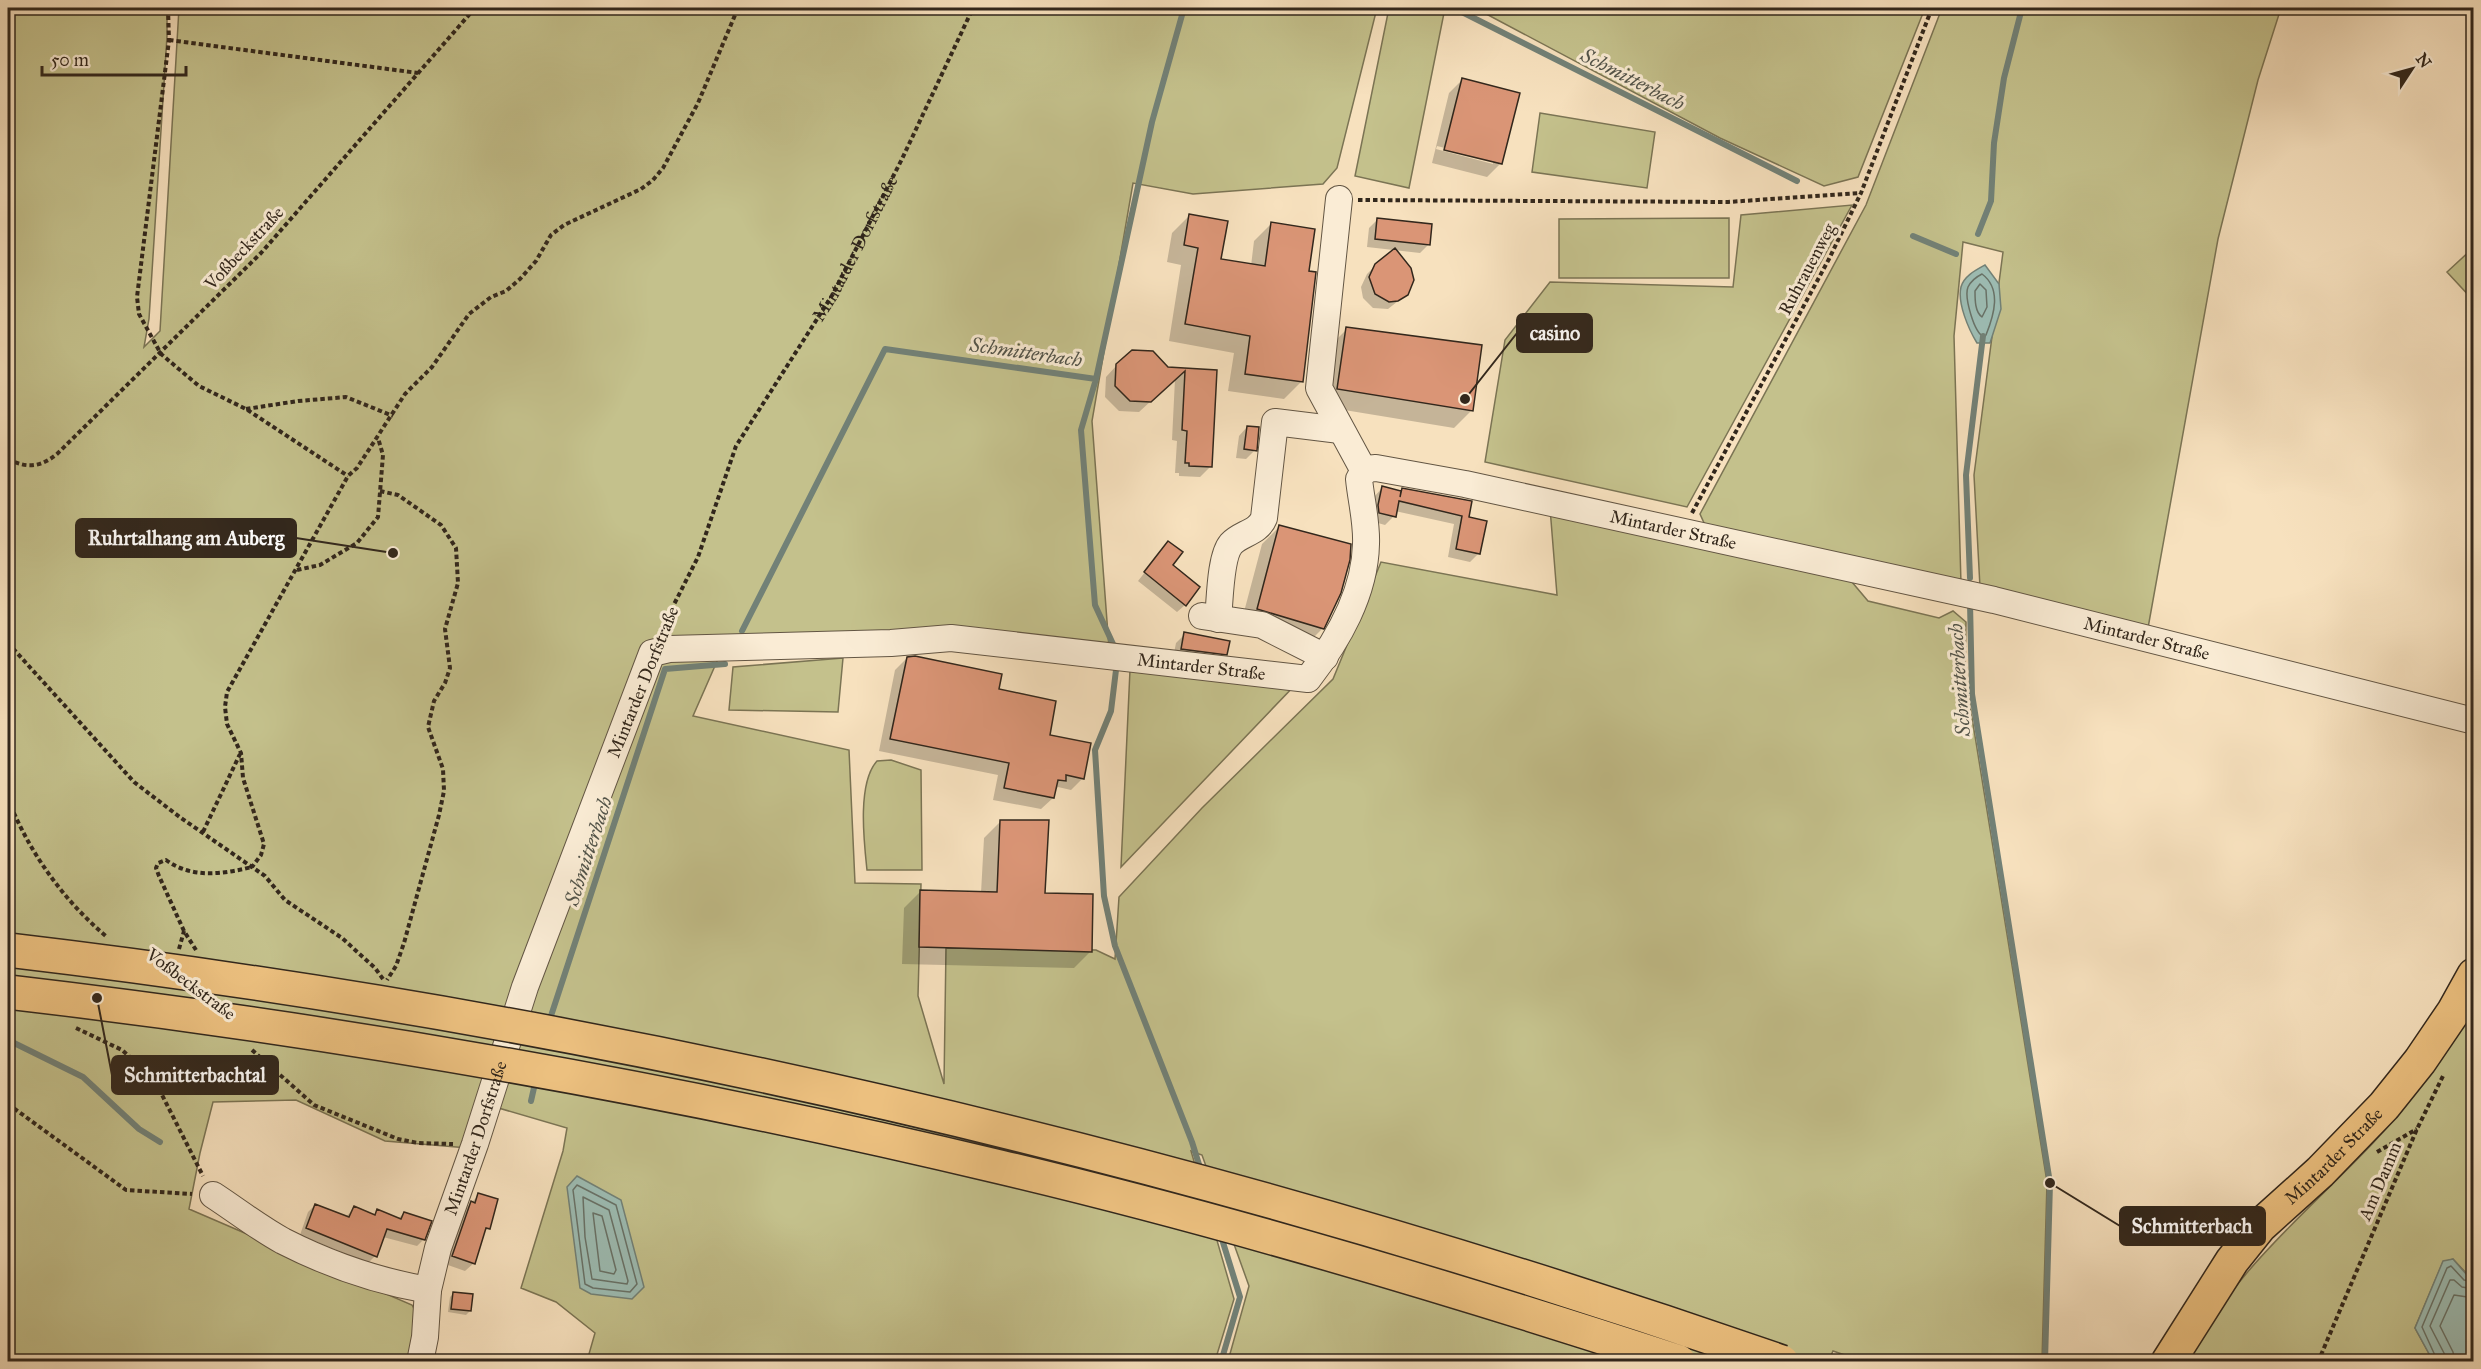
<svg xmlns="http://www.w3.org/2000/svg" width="2481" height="1369" font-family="'IM FELL Great Primer',serif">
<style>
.green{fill:#c4c18c;stroke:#7b7454;stroke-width:1.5}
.water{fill:#9dbdb4;stroke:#728177;stroke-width:1.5}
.shadow{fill:#0003;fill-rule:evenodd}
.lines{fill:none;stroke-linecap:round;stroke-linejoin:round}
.shore{stroke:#687268;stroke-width:1.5}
.stream{stroke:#728177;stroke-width:6}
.building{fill:#da9576;stroke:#32271c;stroke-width:1.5}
.minor-casing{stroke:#635644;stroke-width:28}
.major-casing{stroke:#32271c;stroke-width:36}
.path{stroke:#32271c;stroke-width:4;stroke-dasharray:4.5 3;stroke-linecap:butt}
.minor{stroke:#faecd5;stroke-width:26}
.major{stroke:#ecc07f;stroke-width:33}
.highway-bridge-casing{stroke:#32271c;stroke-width:36;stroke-linecap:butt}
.highway-bridge{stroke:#ecc07f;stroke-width:33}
.labels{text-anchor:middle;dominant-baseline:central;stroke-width:6;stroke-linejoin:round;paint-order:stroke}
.street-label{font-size:18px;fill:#32271c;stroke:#faecd5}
.water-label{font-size:20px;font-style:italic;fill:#52544a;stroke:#faecd5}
.leader{fill:none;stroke:#32271c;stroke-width:2}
.callout-dot{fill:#32271c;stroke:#faecd5;stroke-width:2}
.callout{fill:#32271c;stroke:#32271c;stroke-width:2}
.callout-label{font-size:20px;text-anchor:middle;font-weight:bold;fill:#fff}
</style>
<rect width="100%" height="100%" fill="#f7e1be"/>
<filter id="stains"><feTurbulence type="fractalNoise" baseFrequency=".00333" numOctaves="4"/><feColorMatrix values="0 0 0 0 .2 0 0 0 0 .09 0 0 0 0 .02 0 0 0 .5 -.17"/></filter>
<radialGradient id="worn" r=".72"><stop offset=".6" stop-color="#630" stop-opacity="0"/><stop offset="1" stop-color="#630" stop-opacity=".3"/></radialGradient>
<path class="green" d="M8,8H167V36L149,319L144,347L160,331L179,8H1377L1337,168L1323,184L1193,194L1133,183L1092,421L1109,648L1031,641L718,659L693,716L849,750L855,883L921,884L918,996L944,1084L946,948L1096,950L1115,959L1119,897L1202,808L1333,679L1381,562L1557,595L1550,508L1846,575L1868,601L1939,618L1953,611L1966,622L1965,674L2047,1182L2042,1361L1865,1362L1833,1351L1828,1362L1228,1361L1249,1286L1202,1155L1191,1151L1234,1299L1215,1361H587L595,1333L556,1302L521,1288L563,1151L567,1128L495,1107L468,1148L385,1141L296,1100L213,1102L200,1153L189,1209L412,1305L418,1316L415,1361H8Z
M1389,8H1445L1409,188L1355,176Z
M1475,8H1925L1858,177L1824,186L1720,138Z
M1942,8H2281L2258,80L2218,239L2148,628L1980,587L1974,475L2003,252L1963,242L1954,336L1961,584L1705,525L1700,514L1866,205Z
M1540,113L1655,132L1647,188L1532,172Z
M1852,205L1687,507L1485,462L1505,340L1550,282L1733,287L1741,215Z
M1729,218V278H1559V219Z
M2473,248V300L2447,272Z
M843,658L838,712L729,710L733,667Z
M1130,670L1296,684L1121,867Z
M891,760L921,770L922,870H867C864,842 857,783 877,761Z
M2473,996V1276L2468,1275L2453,1259L2443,1262L2415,1328L2433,1361L2188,1362C2230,1273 2307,1213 2373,1143C2415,1099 2446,1049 2473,996Z"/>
<path class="water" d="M1985,265L1999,284L2001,309L1990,343H1977C1969,330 1957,303 1961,287C1964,276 1976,270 1985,265Z
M577,1176L621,1200L644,1287L632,1299L591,1294L580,1288L567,1187Z
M2453,1259L2467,1275L2473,1276V1361H2433L2415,1328L2443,1261Z"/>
<path class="shadow" d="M1462,80L1501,163L1487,177L1432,163L1449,93ZM1437,146L1493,160V164L1436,149Z
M1189,216L1219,260L1251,266L1254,241L1271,224L1302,381L1284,399L1228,391L1234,353L1169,341L1181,265L1167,262L1172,233Z
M1378,219L1429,244L1420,253L1367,247L1369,228Z
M1376,265L1407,294L1388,309L1373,308L1363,298L1361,287L1367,274Z
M1347,329L1472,410L1454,428L1320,406L1329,347Z
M1117,365L1215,371L1210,467L1200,477L1179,476V473H1175L1177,441L1172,440L1175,379L1139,412L1119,411L1105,397L1106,377Z
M1247,427L1255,450L1246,459L1236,458L1239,436Z
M1382,488L1400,492L1402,490L1467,518L1479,553L1470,562L1448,557L1454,524L1395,511L1394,516L1385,525L1371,521L1374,497Z
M1280,526L1323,628L1305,646L1240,627L1262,544Z
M1168,543L1171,565L1185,605L1177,612L1138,581Z
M1185,634L1226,654L1217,663L1173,658L1176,643Z
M907,658L997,690L1048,736L1083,778L1071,790L1058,787L1054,791L1053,798L1041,809L993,800L998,775L879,751L895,670Z
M1001,821L1043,895L1091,951L1074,968L902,964L904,908L921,891L981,893L984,838Z
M479,1195L488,1228L482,1234L474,1263L465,1271L445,1264L463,1211Z
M315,1205L346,1217L354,1208L373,1216L378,1211L398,1219L404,1213L424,1239L417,1246L383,1237L375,1256L368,1263L300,1235L308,1212Z
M454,1293L470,1311L466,1315L448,1312L450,1297Z"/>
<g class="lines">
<path class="shore" d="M1982,274C2002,289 1994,315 1986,335L1984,337C1974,333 1964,297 1968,287C1971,281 1976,277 1982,274Z
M1980,284L1986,290L1987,307L1982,317C1975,312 1975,300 1975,291Z
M577,1185L616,1205L637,1284L630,1292L593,1288L585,1284L573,1190Z
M583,1197L609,1210L628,1281L627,1284L592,1279L585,1237Z
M593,1213L602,1216L616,1270L614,1274L600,1271Z
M2438,1362L2422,1327L2447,1268L2451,1266L2464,1280L2474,1282
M2446,1362L2445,1355L2430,1326L2450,1280H2454L2462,1287L2474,1289
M2455,1362L2453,1352L2440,1326L2454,1295L2474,1298"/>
<path class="stream" d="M1454,8L1797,181
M1978,234L1991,201L1994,143L2004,78L2022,8
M1913,236L1956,254
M1096,379L1081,430L1095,605L1113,644
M1970,578L1966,475L1983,336
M1970,603L1972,694L2050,1183L2045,1362
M742,631L885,349L1096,379L1152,122L1184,8
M1116,670L1111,711L1095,750L1104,896L1115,946L1192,1142L1201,1171
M548,1025L665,669L725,664
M8,1040L83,1077L139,1129L160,1142
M531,1101L536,1079
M1221,1236L1240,1297L1221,1362"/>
</g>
<path class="building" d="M1462,78L1520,93L1502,164L1444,150Z
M1189,214L1228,221L1221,259L1265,266L1271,222L1315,229L1309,271L1316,272L1303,382L1245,374L1250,336L1185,324L1198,248L1184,245Z
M1377,218L1432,224L1430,245L1375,239Z
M1395,248L1411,268L1414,280L1408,295L1398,301L1389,302L1375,294L1369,277L1375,264Z
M1346,327L1482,345L1473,411L1337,389Z
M1132,350L1153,351L1168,367L1217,370L1212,467L1189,466V463H1185L1187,431L1182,430L1185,371L1151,402L1130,401L1115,386L1116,364Z
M1247,426L1259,427L1257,451L1244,449Z
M1382,486L1401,491L1400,497L1402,488L1472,501L1469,517L1487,521L1480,554L1456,549L1462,516L1399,501L1396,517L1379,513L1378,505Z
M1279,525L1351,544L1350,560L1341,593L1324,629L1257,609Z
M1168,541L1183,552L1173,565L1200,587L1186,606L1144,572Z
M1184,632L1230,641L1227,655L1181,649Z
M915,656L1002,674L999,689L1056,701L1050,735L1091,743L1084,779L1066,775V781L1058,780L1054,798L1004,788L1009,763L890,739L907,657Z
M1000,820H1049L1045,893L1093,894L1092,952L919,947L920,890L997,892Z
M478,1193L498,1199L490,1229L486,1228L475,1264L452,1256L471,1201L475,1203Z
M315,1204L349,1217L354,1206L375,1215L377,1209L401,1219L404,1212L432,1221L425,1240L387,1229L377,1257L306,1228Z
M453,1292L473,1294L471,1311L451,1309Z"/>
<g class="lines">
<defs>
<g id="minor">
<path d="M1339,199L1319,388L1364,471"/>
<path d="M1202,616L1262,625L1325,657"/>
<path d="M1218,619C1220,601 1220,557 1231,544C1241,533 1258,533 1264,518L1275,422L1340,430"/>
<path d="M213,1195C236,1210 259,1228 283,1241C330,1265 376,1281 428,1290"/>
<path id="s2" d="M420,1362L425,1337L428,1290L438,1248L475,1144L525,987L652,653L669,649L891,643L951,638L1308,679C1338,640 1365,594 1366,544C1367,522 1361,500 1359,479L1366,469L1376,468L1465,484L1994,600L2474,721"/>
</g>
<g id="major">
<path id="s3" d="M2168,1362L2232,1261L2260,1226L2320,1172L2384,1106L2420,1061L2454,1011L2474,975"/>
</g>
</defs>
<use href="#minor" class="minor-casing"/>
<use href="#major" class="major-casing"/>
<g class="path">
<path d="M168,8L169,40L137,297L139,314L161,354L199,386L246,409L348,476"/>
<path d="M169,40L418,73"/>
<path d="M1358,200L1728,202L1860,193"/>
<path d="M246,409L298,401L346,397L393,416"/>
<path d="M8,459C27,469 41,467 57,454L261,253L475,8"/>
<path d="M380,491L398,495L441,525L456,548L458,583L445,629L450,668L445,683L434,701L428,727L443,769L444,791L439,815L404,943L396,966L387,980"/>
<path d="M1692,513L1829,259L1861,193L1932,8"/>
<path d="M297,570L320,565L357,543L378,517L383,455L378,438"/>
<path id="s1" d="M661,630L698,557L736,446L833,294L902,159L973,8"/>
<path d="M8,643L134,782L181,818L252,867"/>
<path d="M8,799C29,852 63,900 107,937"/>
<path d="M203,832L240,754"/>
<path d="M179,949L184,931"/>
<path d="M196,950L184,931L159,876L156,868L158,863L166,860C192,879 223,874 252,867"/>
<path d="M383,979L375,968L342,938L285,900L265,876L252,867L261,855L264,844L243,778L241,753L227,724L225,707L227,692L348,476L357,468L405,394L432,367L469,314L491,297L506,291L520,279L536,261L551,235L564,225L641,189L653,180L663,168L698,103L738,8"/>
<path d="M76,1028L122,1050L154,1079L203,1176"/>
<path d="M252,1050L314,1105L398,1139L418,1143L453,1144"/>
<path d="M8,1104L126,1190L192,1194"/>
<path d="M2377,1152L2417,1129"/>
<path d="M2318,1362L2417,1129L2444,1074"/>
</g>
<use href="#minor" class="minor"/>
<use href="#major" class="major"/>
<defs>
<path id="highway-bridge" d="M8,950C612,1021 1207,1162 1782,1362
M8,992C342,1031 673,1089 1000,1167C1229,1221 1455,1289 1679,1362"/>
</defs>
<use href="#highway-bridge" class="highway-bridge-casing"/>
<use href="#highway-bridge" class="highway-bridge"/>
</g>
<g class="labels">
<g class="street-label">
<text stroke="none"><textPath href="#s1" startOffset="430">Mintarder Dorfstraße</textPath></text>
<text transform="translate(244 248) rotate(-47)">Voßbeckstraße</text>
<text transform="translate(1807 269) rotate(-62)">Ruhrauenweg</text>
<text stroke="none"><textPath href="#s2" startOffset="1948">Mintarder Straße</textPath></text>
<text stroke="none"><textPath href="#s2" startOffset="2434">Mintarder Straße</textPath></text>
<text stroke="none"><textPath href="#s2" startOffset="1300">Mintarder Straße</textPath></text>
<text transform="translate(643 682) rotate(-68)">Mintarder Dorfstraße</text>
<text transform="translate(191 984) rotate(37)">Voßbeckstraße</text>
<text stroke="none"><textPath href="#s2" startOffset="232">Mintarder Dorfstraße</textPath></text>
<text stroke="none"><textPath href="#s3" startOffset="266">Mintarder Straße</textPath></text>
<text transform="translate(2380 1181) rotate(-67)">Am Damm</text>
</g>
<g class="water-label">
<text transform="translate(1633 79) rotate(27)">Schmitterbach</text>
<text transform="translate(1026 352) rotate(8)">Schmitterbach</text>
<text transform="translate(1959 680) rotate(-94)">Schmitterbach</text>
<text transform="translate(588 851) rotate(-72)">Schmitterbach</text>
</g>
</g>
<path class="leader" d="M1465 399L1517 333M393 553L296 538M97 998L112 1075M2050 1183L2120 1226"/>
<g class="callout-dot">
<circle cx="1465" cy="399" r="6"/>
<circle cx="393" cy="553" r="6"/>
<circle cx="97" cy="998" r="6"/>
<circle cx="2050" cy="1183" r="6"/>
</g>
<g class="callout">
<rect x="1517" y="314" width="75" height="38" rx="6"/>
<rect x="76" y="519" width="220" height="38" rx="6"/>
<rect x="112" y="1056" width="166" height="38" rx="6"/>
<rect x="2120" y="1207" width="145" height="38" rx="6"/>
</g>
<g class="callout-label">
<text x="1555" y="340">casino</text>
<text x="186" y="545">Ruhrtalhang am Auberg</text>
<text x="195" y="1082">Schmitterbachtal</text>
<text x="2192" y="1233">Schmitterbach</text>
</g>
<rect width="2481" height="1369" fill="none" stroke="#f7e1be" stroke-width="30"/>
<rect x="9" y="9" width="2463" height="1351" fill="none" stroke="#32271c" stroke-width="3"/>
<rect x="15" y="15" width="2451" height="1339" fill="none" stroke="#32271c" stroke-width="1.5"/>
<g transform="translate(2412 69) rotate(54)" stroke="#faecd5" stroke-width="4.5" paint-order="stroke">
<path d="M0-4.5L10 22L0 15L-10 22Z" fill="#32271c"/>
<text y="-9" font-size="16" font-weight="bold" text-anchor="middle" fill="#32271c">N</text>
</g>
<path d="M42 66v9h144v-9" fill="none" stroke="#32271c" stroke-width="3"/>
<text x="51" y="66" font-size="18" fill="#32271c" stroke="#faecd5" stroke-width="4.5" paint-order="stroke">50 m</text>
<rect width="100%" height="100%" filter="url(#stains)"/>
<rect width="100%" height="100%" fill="url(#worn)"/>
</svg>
